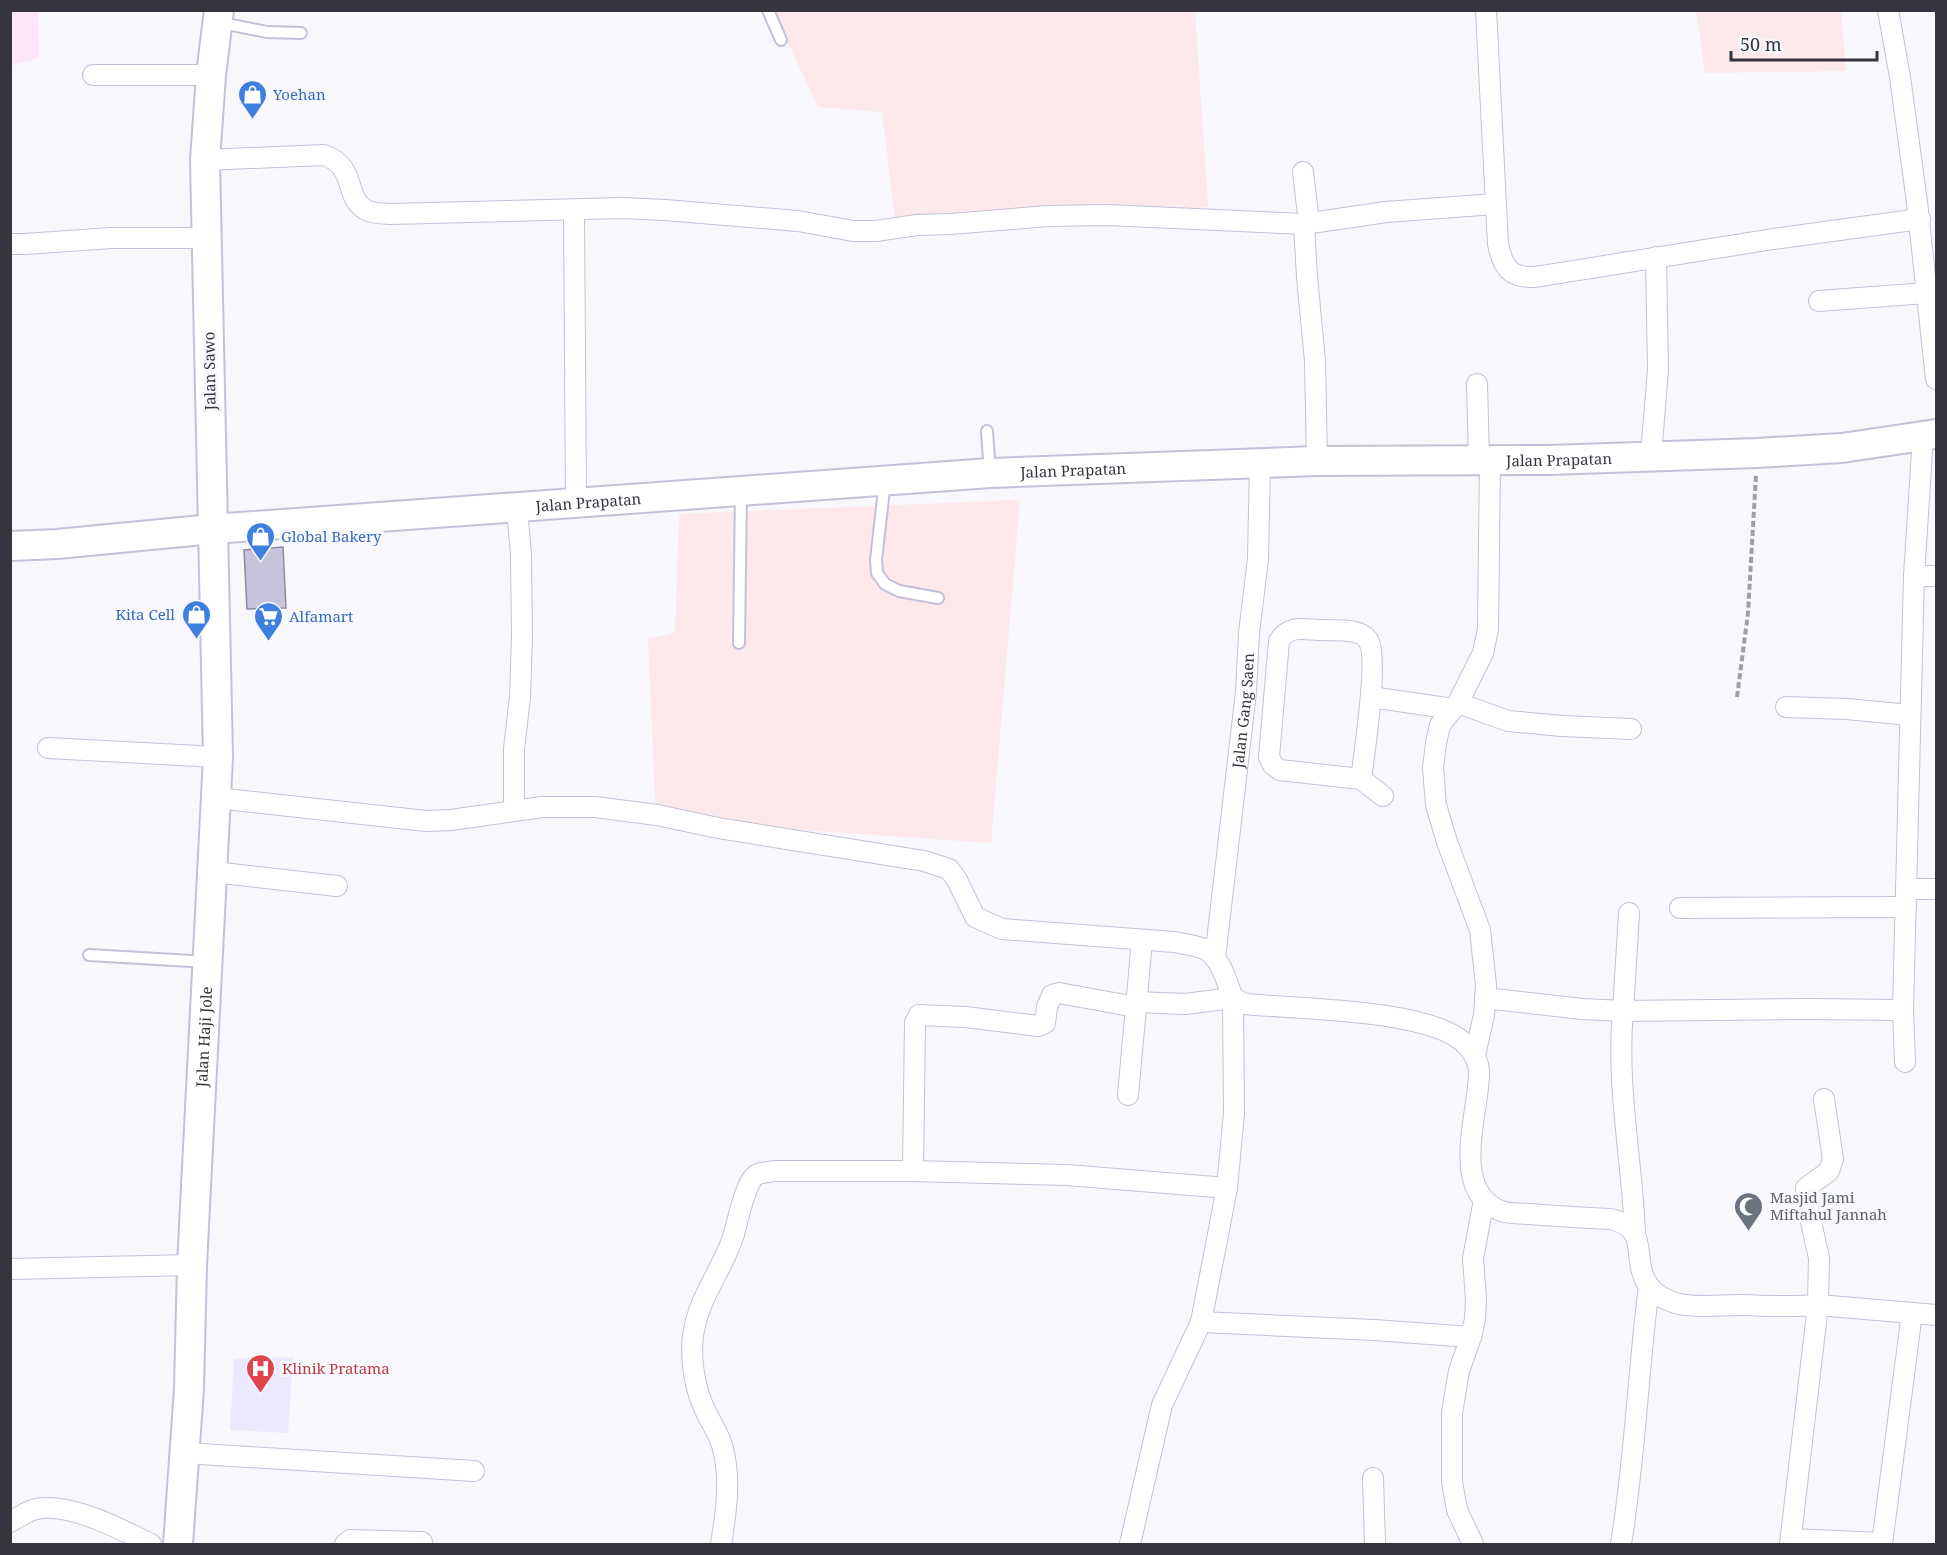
<svg xmlns="http://www.w3.org/2000/svg" width="1947" height="1555" font-family="'Noto Serif',serif">
<style>
.commercial{fill:#fae7f7}
.industrial{fill:#fde8ec}
.built{fill:#ece8fd}
.building{fill:#c7c3dc;stroke:#8d89a1;stroke-width:1.5}
.lines{fill:none;stroke-linecap:round;stroke-linejoin:round}
.lane-casing{stroke:#c4c0d9;stroke-width:14}
.street-casing{stroke:#c4c0d9;stroke-width:22}
.secondary-casing{stroke:#c4c0d9;stroke-width:32}
.path{stroke:#9f9ea6;stroke-width:4;stroke-dasharray:6 3;stroke-linecap:butt}
.lane{stroke:#fff;stroke-width:10}
.street{stroke:#fff;stroke-width:20}
.secondary{stroke:#fff;stroke-width:28}
.labels{text-anchor:middle;dominant-baseline:central;stroke-width:6;stroke-linejoin:round;paint-order:stroke}
.shop-label{font-size:15px;fill:#366cbe;stroke:#f8f7fc;text-anchor:start}
.street-label{font-size:15px;fill:#36353f;stroke:#f8f7fc}
.worship-label{font-size:15px;fill:#5b616d;stroke:#f8f7fc;text-anchor:start}
.health-label{font-size:15px;fill:#be3a42;stroke:#f8f7fc;text-anchor:start}
</style>
<rect width="100%" height="100%" fill="#f8f7fc"/>
<path class="commercial" d="M11,10L38,11L39,58L11,65Z"/>
<path class="industrial" d="M773,11H1195L1208,207L896,226L882,112L818,107Z
M1696,11H1841L1846,71L1705,73Z
M1020,500L991,843L656,820L648,639L675,632L679,514Z"/>
<path class="built" d="M293,1357L288,1433L230,1430L234,1359Z"/>
<path class="building" d="M283,547L286,608L247,609L244,550Z"/>
<g class="lines">
<defs>
<path id="lane" d="M768,10L781,40
M217,22L267,32L301,33
M987,431L990,473
M885,481L876,560L877,573L885,584L899,591L938,598
M739,643L741,493
M89,955L208,962"/>
<g id="street">
<path d="M1486,10L1498,244C1503,268 1510,278 1535,277L1773,239L1920,219"/>
<path d="M1888,10L1900,77L1917,202L1936,379"/>
<path d="M93,75H211"/>
<path d="M205,160L324,155C358,167 343,197 366,210C373,214 383,213 390,214L622,208L665,210L798,221L853,231H876L917,225L951,224L1048,216L1107,215L1304,224L1386,212L1495,204"/>
<path d="M1303,172L1309,223"/>
<path d="M574,211L576,503"/>
<path d="M1304,224L1307,277L1315,361L1317,461"/>
<path d="M10,244H25L111,238H207"/>
<path d="M1819,301L1926,293"/>
<path d="M1477,384L1479,459"/>
<path d="M1651,455L1658,370L1656,257"/>
<path d="M1914,576H1936"/>
<path d="M1371,697L1453,709"/>
<path d="M1458,703L1508,721L1562,726L1631,729"/>
<path d="M1786,707L1847,709L1910,715"/>
<path d="M48,748L218,757"/>
<path d="M1361,779L1280,770L1273,765L1269,757L1279,641C1289,625 1302,629 1320,630C1333,631 1360,627 1368,640C1379,655 1364,756 1361,779L1383,796"/>
<path d="M216,798L426,821L451,820L542,807H595L657,815L718,828L924,861L949,869L957,880L975,917L1002,929L1174,942C1184,944 1197,945 1206,950C1221,958 1227,983 1233,998L1245,1004C1296,1009 1427,1009 1463,1042C1472,1050 1479,1061 1479,1073C1479,1113 1449,1191 1501,1211C1509,1214 1520,1213 1529,1214C1556,1216 1583,1218 1611,1219C1652,1230 1630,1257 1648,1285C1655,1295 1668,1301 1679,1304C1699,1308 1720,1305 1739,1305C1766,1306 1792,1307 1818,1305L1936,1315"/>
<path d="M514,809V749L520,697L522,636L521,555L517,509"/>
<path d="M213,872L337,886"/>
<path d="M1906,889H1936"/>
<path d="M1680,908L1906,907"/>
<path id="s1" d="M1215,958L1246,692L1249,633L1258,559L1260,463"/>
<path d="M1485,998L1582,1009L1623,1011L1629,913"/>
<path d="M1475,1055L1484,1015L1486,985L1480,930L1447,842L1436,805L1433,768L1436,743L1440,725L1458,703L1483,653L1488,629L1490,460"/>
<path d="M1905,1062L1903,1010L1914,576L1923,436"/>
<path d="M1128,1095L1142,941"/>
<path d="M913,1171L915,1023L919,1015L965,1017L1038,1026L1045,1023L1047,1007L1052,995L1059,993L1136,1007"/>
<path d="M1635,1233C1632,1159 1616,1085 1623,1011L1808,1009L1903,1010"/>
<path d="M10,1269L192,1265"/>
<path d="M1201,1322L1374,1330L1471,1337"/>
<path d="M184,1453L474,1471"/>
<path d="M1373,1478L1375,1544"/>
<path d="M10,1522C18,1518 27,1511 36,1509C70,1502 122,1530 151,1544"/>
<path d="M1791,1539L1882,1543"/>
<path d="M345,1544L350,1540L422,1542"/>
<path d="M721,1544C726,1514 731,1479 723,1449C720,1435 712,1425 706,1412C695,1390 690,1361 693,1336C698,1297 723,1270 734,1234C738,1220 745,1183 756,1175C761,1172 769,1172 774,1171H913L1067,1175L1227,1188"/>
<path d="M1130,1544L1162,1405L1201,1322L1227,1188L1234,1113L1233,998L1185,1004L1137,1002"/>
<path d="M1473,1544L1457,1510L1452,1482V1413L1459,1371L1471,1337L1475,1319L1476,1300L1473,1258L1484,1200"/>
<path d="M1621,1544C1635,1459 1638,1372 1649,1286"/>
<path d="M1790,1544L1818,1305L1819,1258L1806,1199V1188L1829,1171L1833,1159L1824,1099"/>
<path d="M1882,1544L1912,1313"/>
</g>
<g id="secondary">
<path id="s2" d="M10,546L57,544L213,529L990,473L1317,461L1549,460L1757,453L1842,448L1936,434"/>
<path id="s3" d="M178,1544L189,1389L192,1265L218,757L205,160L211,75L219,10"/>
</g>
</defs>
<use href="#lane" class="lane-casing"/>
<use href="#street" class="street-casing"/>
<use href="#secondary" class="secondary-casing"/>
<path class="path" d="M1737,697L1748,613L1756,475"/>
<use href="#lane" class="lane"/>
<use href="#street" class="street"/>
<use href="#secondary" class="secondary"/>
</g>
<defs>
<symbol id="shop-pin" viewBox="-11 -11 22 30"><path d="M0 17L-7.5 6A9.5 9.5 0 1 1 7.5 6Z" fill="#3f7fe0" stroke="#f8f7fc"/><path d="M-5-2.5h2.3a2.7 3.5 0 0 1 5.4 0H5L5.5 6h-11ZM-1.5-2.5h3a1.5 2.3 0 0 0-3 0Z" fill="#fff"/></symbol>
<symbol id="supermarket-pin" viewBox="-11 -11 22 30"><path d="M0 17L-7.5 6A9.5 9.5 0 1 1 7.5 6Z" fill="#3f7fe0" stroke="#f8f7fc"/><path d="M-6-5.5h2.5l.6 2H6L4.5 2H-2.5L-4.4-4H-6ZM-1.5 3.2a1.3 1.3 0 1 0 .1 0ZM3 3.2a1.3 1.3 0 1 0 .1 0Z" fill="#fff"/></symbol>
<symbol id="mosque-pin" viewBox="-11 -11 22 30"><path d="M0 17L-7.5 6A9.5 9.5 0 1 1 7.5 6Z" fill="#6b7280" stroke="#f8f7fc"/><path d="M3.5-4.9A6 6 0 1 0 3.5 4.9A5 5 0 1 1 3.5-4.9Z" fill="#fff"/></symbol>
<symbol id="hospital-pin" viewBox="-11 -11 22 30"><path d="M0 17L-7.5 6A9.5 9.5 0 1 1 7.5 6Z" fill="#e0444e" stroke="#f8f7fc"/><path d="M-5-5h3v3.5h4V-5h3V5h-3V1.5h-4V5h-3Z" fill="#fff"/></symbol>
</defs>
<g fill-rule="evenodd">
<use href="#shop-pin" x="236" y="78" width="33" height="45"/>
<use href="#shop-pin" x="244" y="520" width="33" height="45"/>
<use href="#shop-pin" x="180" y="598" width="33" height="45"/>
<use href="#supermarket-pin" x="252" y="600" width="33" height="45"/>
<use href="#mosque-pin" x="1732" y="1190" width="33" height="45"/>
<use href="#hospital-pin" x="244" y="1352" width="33" height="45"/>
</g>
<g class="labels">
<g class="shop-label">
<text x="273" y="94">Yoehan</text>
<text x="281" y="536">Global Bakery</text>
<text x="175" y="614" text-anchor="end">Kita Cell</text>
<text x="289" y="616">Alfamart</text>
</g>
<g class="street-label">
<text transform="translate(209 371) rotate(-91)">Jalan Sawo</text>
<text stroke="none"><textPath href="#s2" startOffset="1552">Jalan Prapatan</textPath></text>
<text stroke="none"><textPath href="#s2" startOffset="1066">Jalan Prapatan</textPath></text>
<text stroke="none"><textPath href="#s2" startOffset="580">Jalan Prapatan</textPath></text>
<text stroke="none"><textPath href="#s1" startOffset="249">Jalan Gang Saen</textPath></text>
<text stroke="none"><textPath href="#s3" startOffset="508">Jalan Haji Jole</textPath></text>
</g>
<g class="worship-label">
<text x="1770" y="1197">Masjid Jami<tspan x="1770" dy="17">Miftahul Jannah</tspan></text>
</g>
<g class="health-label">
<text x="282" y="1368">Klinik Pratama</text>
</g>
</g>
<rect width="1947" height="1555" fill="none" stroke="#36353f" stroke-width="24"/>
<path d="M1731 51v9h146v-9" fill="none" stroke="#36353f" stroke-width="3"/>
<text x="1740" y="51" font-size="18" fill="#36353f" stroke="#f8f7fc" stroke-width="4.5" paint-order="stroke">50 m</text>
</svg>
